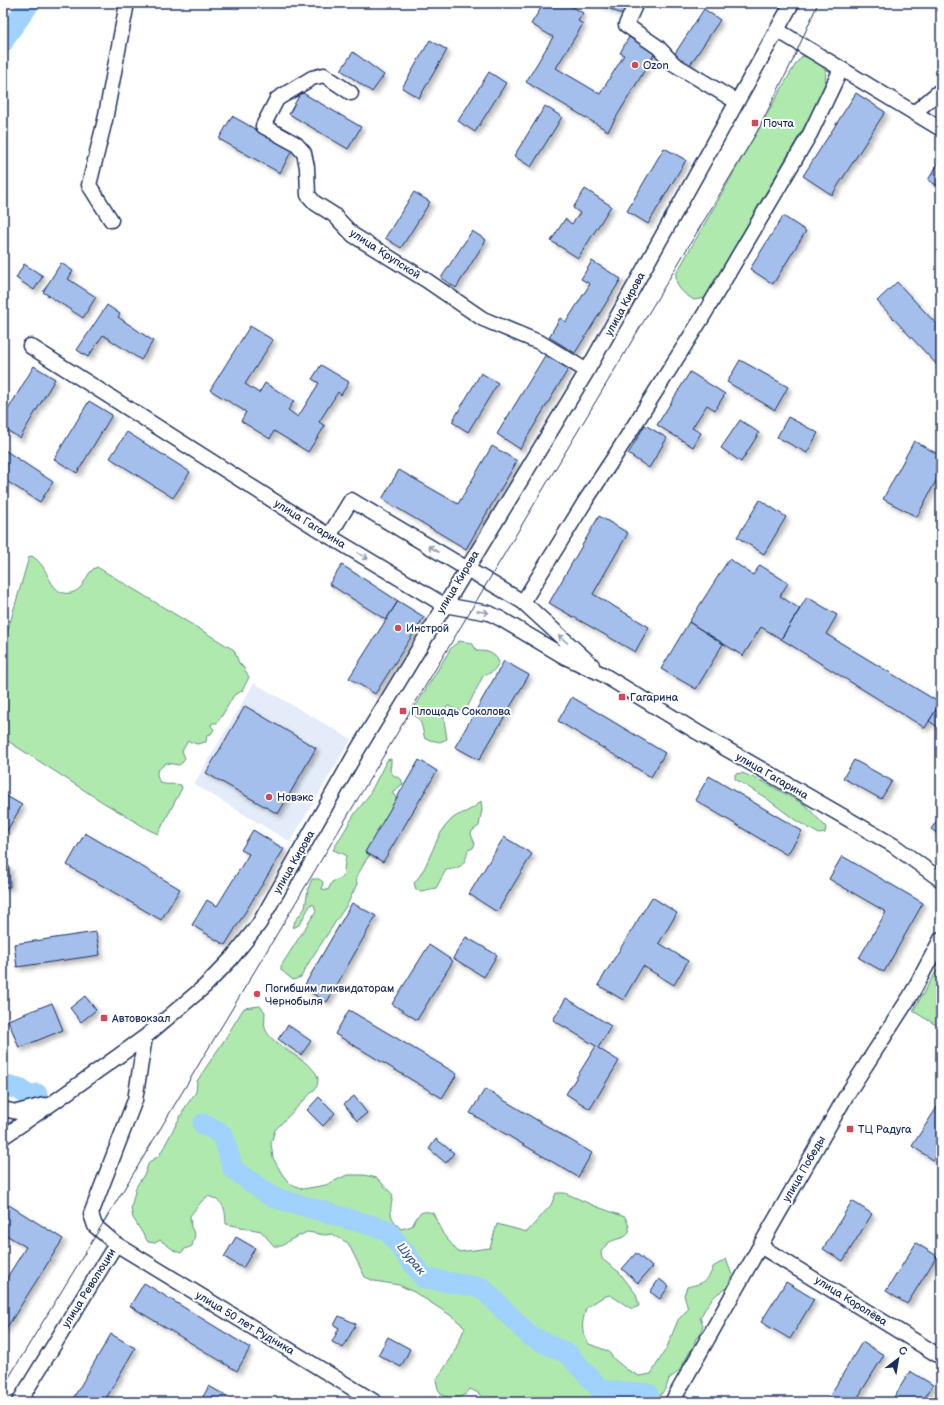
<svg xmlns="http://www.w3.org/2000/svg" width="944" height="1405" font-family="'Balsamiq Sans',sans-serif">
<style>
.built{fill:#e4ecf9}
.green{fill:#afe9ae;stroke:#658c86}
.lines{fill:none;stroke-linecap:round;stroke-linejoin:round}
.river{stroke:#a0d2fd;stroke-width:21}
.building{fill:#a5bfec;stroke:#1b2f5e;filter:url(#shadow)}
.minor-casing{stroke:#1b2f5e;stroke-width:17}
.minor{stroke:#fff;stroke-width:14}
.tram{stroke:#1b2f5e;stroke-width:1}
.oneway{stroke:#8d97ae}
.poi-dot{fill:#d1495b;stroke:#fff;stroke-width:1.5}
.labels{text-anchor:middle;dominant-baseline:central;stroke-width:4;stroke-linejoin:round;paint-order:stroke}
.poi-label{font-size:11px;fill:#1b2f5e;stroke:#fff;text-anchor:start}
.street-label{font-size:11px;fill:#1b2f5e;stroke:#fff}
.water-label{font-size:12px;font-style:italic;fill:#3c5886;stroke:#fff}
</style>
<defs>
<filter id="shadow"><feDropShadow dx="3.5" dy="3.5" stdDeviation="2" flood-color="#0004"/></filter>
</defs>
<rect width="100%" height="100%" fill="#fff"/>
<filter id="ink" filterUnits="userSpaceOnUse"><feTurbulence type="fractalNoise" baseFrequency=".025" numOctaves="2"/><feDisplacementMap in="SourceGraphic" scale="8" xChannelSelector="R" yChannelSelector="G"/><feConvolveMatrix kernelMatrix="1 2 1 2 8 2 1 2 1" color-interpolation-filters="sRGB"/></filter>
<g filter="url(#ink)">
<path class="built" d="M254,683L351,739L290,842L194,784Z"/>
<path class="green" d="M802,56C812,58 820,63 826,71L825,85L821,98L705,298L694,300C683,293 675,288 676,274L795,65Z
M32,556C36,559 40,562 43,567C50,578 54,596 71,593C86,590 85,571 97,567L234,650L239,663L243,667L249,677L242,691L234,695L223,714L217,723H212L211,726L214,729L211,734L207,735L206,742L197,744L188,741L182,751L185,758L183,762L179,765L166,763L157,771C157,790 169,782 181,785L182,788L158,834L149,830L123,814L104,803L3,738V647L29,557Z
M459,641L472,643L477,651C487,651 494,652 499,662C495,670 492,673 483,676L466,710L461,712L448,706L444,710V720L447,739L440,742L425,739C422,731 423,721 415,716V707L451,648Z
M391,759V764L390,770L393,775L401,779L403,784L392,792L396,798V813L378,844L366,860L356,878L357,884L348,903L311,959L301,977L293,980L281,970V966L316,911L314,905L311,904L299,925L293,928L295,921L305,908L308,889L312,879H319L323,882L322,889L328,890L332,882L343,877L346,855L333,850L354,815L369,795L387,760Z
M742,773L764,782L805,805L826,827L825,833L819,834L795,820L766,798L735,779V774Z
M481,801L482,809L479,826L472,831L471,834L475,844L473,848L468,850C465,866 461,868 446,870L436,888L421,891L416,890L414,883C431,865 433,836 452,819C458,814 465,813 471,809C475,807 478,804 481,801Z
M941,963V1028L913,1011Z
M260,1006L265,1012C265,1017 264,1023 265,1028C271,1048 316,1061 318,1079C318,1082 317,1086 316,1088L275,1130L271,1143L273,1158L282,1174L289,1183L303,1189L326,1185L347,1175H364L377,1178L393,1195C390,1212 388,1216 401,1229L412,1226C418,1215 419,1209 433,1213L443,1234L458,1252L490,1248L497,1224L527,1232L551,1205L556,1193H565L595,1206L625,1217C638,1242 618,1235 607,1244C605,1246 603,1249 601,1252L602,1259L619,1272L636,1294L639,1306L632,1309L610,1295L603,1297L586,1308C582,1324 580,1330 589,1344L608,1351L614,1359L626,1369L639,1376L651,1374L667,1347L678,1320L688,1309L684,1295L687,1287C702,1283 708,1283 713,1267L726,1259L732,1275L727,1288C712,1295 708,1304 700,1318L703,1325L700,1336L696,1338L694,1345L679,1371L669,1379L666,1388L655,1402H481L483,1398L478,1393L470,1389L466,1394L458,1398L443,1396L438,1389L436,1380L452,1357L465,1327L450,1315L414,1292L399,1285L374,1281L365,1277L348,1243L332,1234L325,1235L307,1232L290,1240L282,1246H274L261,1231L226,1224C225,1208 225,1202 208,1196L201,1202L190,1216L191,1227L195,1235L192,1246L185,1249L181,1253L175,1251L160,1240L155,1243L148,1242L133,1218L131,1208L136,1187L145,1173L149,1162L159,1156L186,1106L196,1092L197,1081L223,1042L244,1008Z"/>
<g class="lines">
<path class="river" d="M3,42L8,33L27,7L28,3
M3,1088L6,1086L20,1089L28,1097L37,1094
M203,1124L223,1135L233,1169L272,1197L387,1230L424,1278L482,1288L530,1336L568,1354L601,1390L648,1394"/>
</g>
<path class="building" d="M544,3H566L583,13L578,21L583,24L556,68L600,94L624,55L620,53L629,37L655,53L608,131L526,82L553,37L531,24Z
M598,3H629L623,15Z
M704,9L720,20L688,68L672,58Z
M430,40L447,50L419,98L402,88Z
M353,52L384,75L372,92L341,70Z
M489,72L506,83L475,132L458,121Z
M301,92L361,127L348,149L289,114Z
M856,93L885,112L832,195L803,176Z
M545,106L562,117L531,167L514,156Z
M232,116L292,150L280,173L219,139Z
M664,148L686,160L648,224L627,211Z
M941,159V188L928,180Z
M585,189L611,206L578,258L551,241L565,219L572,224L580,213L573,208Z
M414,192L430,202L401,248L385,238Z
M783,216L806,231L773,284L750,269Z
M472,231L486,240L456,288L441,278Z
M592,261L621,279L575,353L549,337L560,318L566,322L590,284L581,279Z
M61,263L73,271L68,279L96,297L83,318L43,292Z
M24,264L43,276L34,290L16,278Z
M897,282L941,329V369L877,301Z
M107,305L120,314L118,317L153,341L141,360L103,335L88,357L77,350Z
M250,326L273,340L245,384L259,393L265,383L294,401L288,410L298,417L319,383L312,379L321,365L349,382L341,395L338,392L319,422L325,426L308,452L274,431L270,439L241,421L246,412L210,390Z
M546,354L569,368L520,449L497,434Z
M740,360L788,387L775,410L727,382Z
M34,366L55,379L20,438L3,428V418Z
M690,372L725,394L715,410L707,405L692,428L701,433L693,447L657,425Z
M481,373L498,383L468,432L452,422Z
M89,401L112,415L77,473L54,459Z
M788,417L818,433L807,453L777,437Z
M740,420L759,433L741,462L721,448Z
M645,425L667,438L649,468L628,454Z
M127,432L190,472L173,498L110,458Z
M914,441L941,456V471L917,517L883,499Z
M492,446L517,461L466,549L382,499L399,470L458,504Z
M3,449L53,482L40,502L3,479Z
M760,500L786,517L764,554L737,537Z
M599,516L628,533L593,594L649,627L635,652L549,603Z
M729,559L753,575L760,565L788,583L780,596L800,609L781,639L761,627L743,656L689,622Z
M342,565L398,601L386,620L329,584Z
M807,597L837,615L826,634L940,703L925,728L781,639Z
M398,601L424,617L375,694L349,678Z
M689,622L723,644L696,689L661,669Z
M504,661L529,675L479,760L455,747Z
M572,697L665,753L651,777L558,721Z
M941,702V729L929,721Z
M245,706L316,748L278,814L206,773Z
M419,760L437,771L383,862L365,852Z
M854,760L892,781L881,799L843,778Z
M709,776L802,831L787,855L695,800Z
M3,794L22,805L5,834L3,833Z
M941,815V836L931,829Z
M253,830L284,849L225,945L192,925L207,900L217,906L249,854L241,850Z
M85,833L180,889L161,920L67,865Z
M504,837L532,854L497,912L469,894Z
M842,856L923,903L884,972L859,958L886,912L829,879Z
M3,866H9L10,887H3Z
M652,897L677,913L659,943L688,961L674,985L643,966L623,1000L598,985Z
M352,903L376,916L327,1002L303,988Z
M96,932L100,955L17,967L14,944Z
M466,937L497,955L484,977L453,958Z
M429,945L453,961L417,1020L392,1004Z
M85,996L96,1010L81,1022L70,1008Z
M566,998L611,1026L598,1048L619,1061L590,1109L566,1094L596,1046L553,1020Z
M52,1003L63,1030L19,1048L8,1020Z
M349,1010L457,1074L442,1098L335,1034Z
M288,1025L311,1041L301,1055L278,1039Z
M485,1089L592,1153L578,1177L470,1113Z
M354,1096L367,1113L357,1121L344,1104Z
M319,1097L335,1113L323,1126L307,1110Z
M941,1101V1149L933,1160L912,1146Z
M436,1139L454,1153L446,1163L429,1149Z
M852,1201L872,1214L843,1261L823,1249Z
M9,1205L63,1239L4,1332L3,1284L26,1247L3,1233V1215Z
M236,1237L255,1248L243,1268L224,1257Z
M916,1243L937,1256L907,1304L886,1291Z
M636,1253L652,1267L638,1283L622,1269Z
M659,1279L669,1286L660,1299L650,1292Z
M786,1282L814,1299L790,1339L761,1322Z
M144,1283L250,1348L237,1371L130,1306Z
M339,1316L356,1324L343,1348L332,1342L339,1328L334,1325Z
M111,1334L135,1348L104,1402H71Z
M388,1337L410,1349L401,1367L378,1355Z
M862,1342L884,1355L855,1402H833L828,1399Z
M910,1371L933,1385L922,1402H891Z
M209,1386L233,1400L232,1402H200Z"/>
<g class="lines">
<defs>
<path id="minor" d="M636,3L626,25L658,47L674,64L737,102
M777,30L941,129
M351,93L324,75L312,78L277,99L263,126L296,144L304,153L307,167L308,195L315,203L334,215L353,235L426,280L483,319L541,343L587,371
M914,113L941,90
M111,220L89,185L105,120L127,3
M30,346L329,536L444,605L489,613L501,619L565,657L602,674L697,732L893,845L941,880
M329,536L351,500L523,602L592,665
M523,602L586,500L613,459L702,318L810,134L841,69
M3,1109L17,1112L44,1105
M3,1137L54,1102L145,1037L205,986L231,959L259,924L358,749L587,371L792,3
M116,1244L375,1402
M760,1246L941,1357
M19,1402L116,1244L95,1226L91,1214L135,1100L145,1037
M672,1402L760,1246L846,1096L911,995L941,939"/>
</defs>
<use href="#minor" class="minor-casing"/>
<use href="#minor" class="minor"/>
<path class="tram" d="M3,1387L135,1171L757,132L793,60L818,3"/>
</g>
<defs><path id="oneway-shaft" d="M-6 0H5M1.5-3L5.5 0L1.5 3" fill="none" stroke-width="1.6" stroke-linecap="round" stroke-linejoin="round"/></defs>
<g class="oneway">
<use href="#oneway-shaft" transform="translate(433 549) rotate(-149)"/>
<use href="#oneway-shaft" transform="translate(363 556) rotate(31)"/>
<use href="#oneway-shaft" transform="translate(483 612) rotate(9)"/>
<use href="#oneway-shaft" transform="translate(563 639) rotate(-138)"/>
</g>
</g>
<g class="poi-dot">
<circle cx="635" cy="65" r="4"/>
<rect x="751" y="119" width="8" height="8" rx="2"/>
<circle cx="398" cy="628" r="4"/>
<rect x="618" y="693" width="8" height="8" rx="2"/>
<rect x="399" y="707" width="8" height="8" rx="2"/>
<circle cx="269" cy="797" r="4"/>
<circle cx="257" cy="994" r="4"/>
<rect x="100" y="1014" width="8" height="8" rx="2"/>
<rect x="846" y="1125" width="8" height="8" rx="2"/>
</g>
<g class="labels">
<g class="poi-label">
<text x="643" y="65">Ozon</text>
<text x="763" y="123">Почта</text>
<text x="406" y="628">Инстрой</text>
<text x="630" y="697">Гагарина</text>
<text x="411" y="711">Площадь Соколова</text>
<text x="277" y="797">Новэкс</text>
<text x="265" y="988">Погибшим ликвидаторам<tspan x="265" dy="13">Чернобыля</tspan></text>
<text x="112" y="1018">Автовокзал</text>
<text x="858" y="1129">ТЦ Радуга</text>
</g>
<g class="street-label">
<text transform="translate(385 254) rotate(33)">улица Крупской</text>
<text transform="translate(625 304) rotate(-61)">улица Кирова</text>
<text transform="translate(310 524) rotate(32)">улица Гагарина</text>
<text transform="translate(458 582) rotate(-59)">улица Кирова</text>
<text transform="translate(772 776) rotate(30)">улица Гагарина</text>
<text transform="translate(294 862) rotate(-60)">улица Кирова</text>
<text transform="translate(804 1169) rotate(-60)">улица Победы</text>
<text transform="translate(89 1288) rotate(-58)">улица Революции</text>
<text transform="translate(851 1301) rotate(32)">улица Королёва</text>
<text transform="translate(245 1323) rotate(31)">улица 50 лет Рудника</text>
</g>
<g class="water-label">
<text transform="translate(411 1259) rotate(51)">Шурак</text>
</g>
</g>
<rect width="944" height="1405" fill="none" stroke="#fff" stroke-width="16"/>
<rect x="8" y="8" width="928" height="1389" fill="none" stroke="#1b2f5e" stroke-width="1.5" filter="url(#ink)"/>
<g transform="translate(898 1359) rotate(31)" stroke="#ffffff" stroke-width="3" paint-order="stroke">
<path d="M0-3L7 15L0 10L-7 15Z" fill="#1b2f5e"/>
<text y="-6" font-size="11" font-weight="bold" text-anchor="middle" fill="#1b2f5e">С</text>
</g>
</svg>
